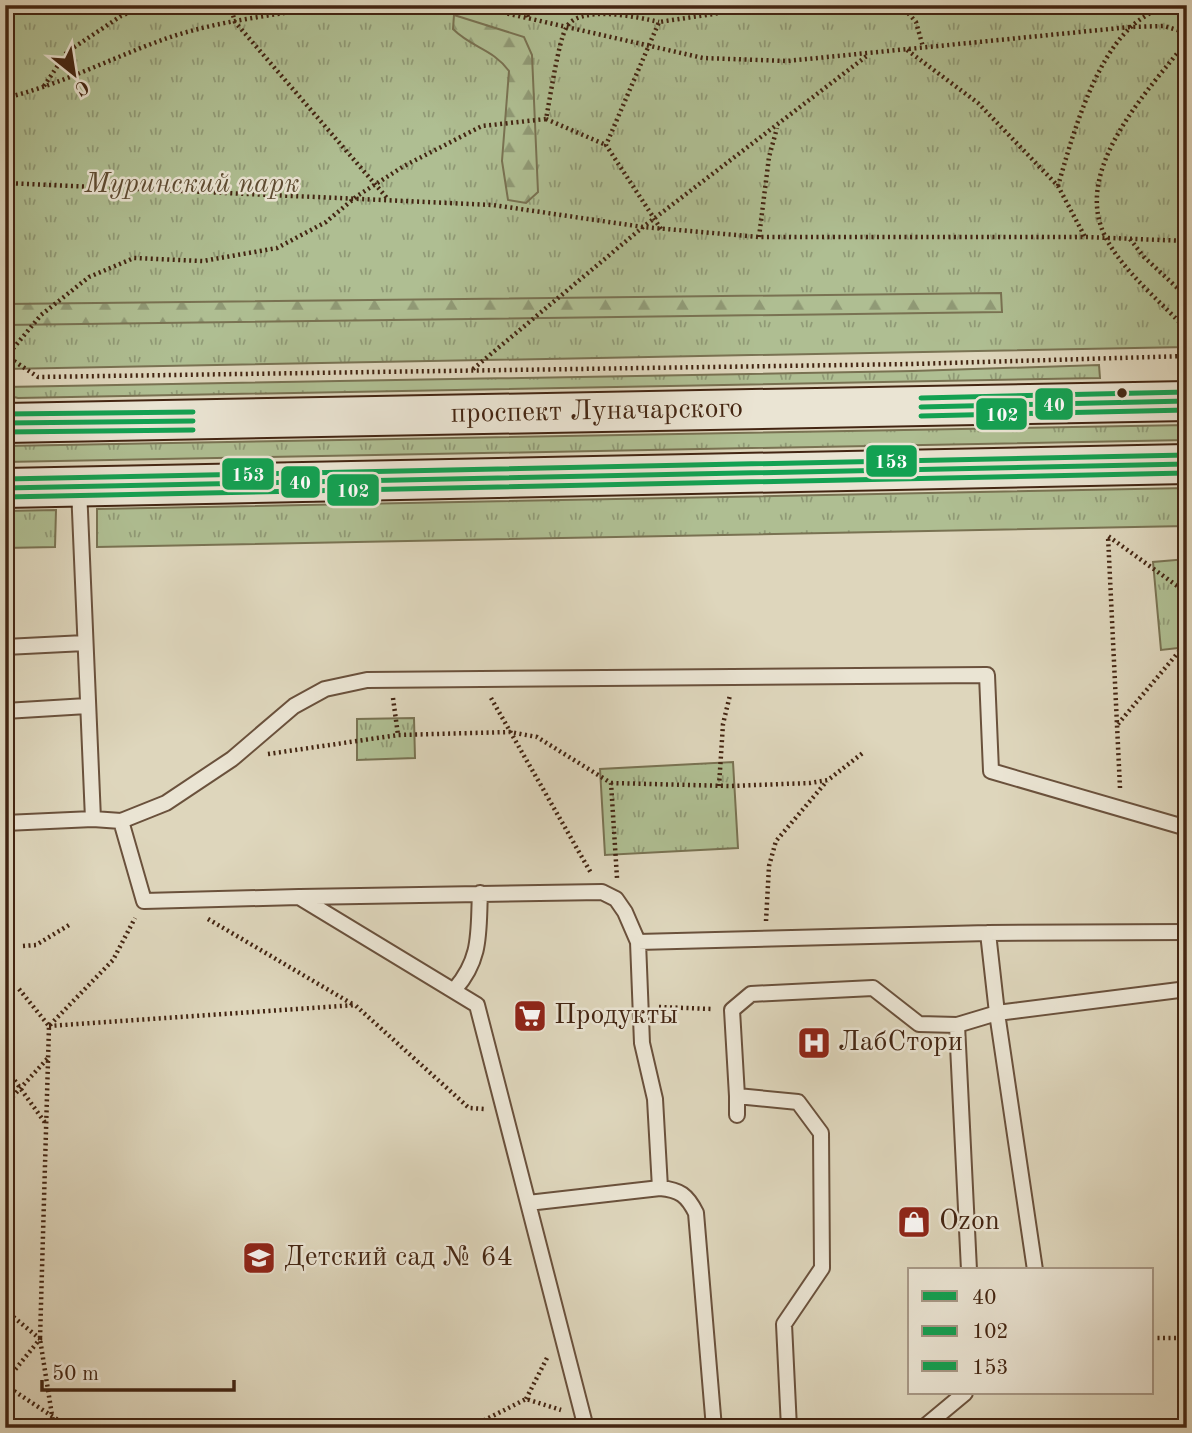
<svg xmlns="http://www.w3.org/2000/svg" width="1192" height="1433" font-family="'Old Standard TT',serif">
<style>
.grass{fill:url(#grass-tufts);stroke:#797252;stroke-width:2}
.forest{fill:url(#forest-firs);stroke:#797252;stroke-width:2}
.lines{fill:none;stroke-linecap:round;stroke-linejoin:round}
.lane-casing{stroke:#6a513c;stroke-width:18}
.secondary-casing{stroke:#432512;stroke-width:42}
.path{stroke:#432512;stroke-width:4.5;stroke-dasharray:2 3.5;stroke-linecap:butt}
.lane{stroke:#eae4d3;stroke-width:14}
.secondary{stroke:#eae4d3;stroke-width:38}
.bus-1-casing{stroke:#eae4d3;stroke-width:10}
.bus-2-casing{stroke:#eae4d3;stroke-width:10}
.bus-3-casing{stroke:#eae4d3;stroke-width:10}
.bus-1{stroke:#13a152;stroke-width:5}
.bus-2{stroke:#13a152;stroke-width:5}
.bus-3{stroke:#13a152;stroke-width:5}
.bus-dot{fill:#432512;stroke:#eae4d3;stroke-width:2.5}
.labels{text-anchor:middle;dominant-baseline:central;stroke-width:5;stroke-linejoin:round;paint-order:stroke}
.park-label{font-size:28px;font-style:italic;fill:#5e4b32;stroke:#eae4d3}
.street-label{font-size:28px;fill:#432512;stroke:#eae4d3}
.poi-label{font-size:28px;fill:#432512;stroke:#eae4d3;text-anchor:start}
.line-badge{stroke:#eae4d3;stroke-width:2.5}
.badge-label{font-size:19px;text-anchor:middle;font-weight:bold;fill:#fff}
</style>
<defs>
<pattern id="grass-tufts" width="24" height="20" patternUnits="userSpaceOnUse" patternTransform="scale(1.75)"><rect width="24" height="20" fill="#afbe92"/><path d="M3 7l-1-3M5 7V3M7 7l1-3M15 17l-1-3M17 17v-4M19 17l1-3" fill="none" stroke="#909a76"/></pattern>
<pattern id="forest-firs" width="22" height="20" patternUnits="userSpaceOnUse" patternTransform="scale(1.75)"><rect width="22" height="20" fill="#afbe92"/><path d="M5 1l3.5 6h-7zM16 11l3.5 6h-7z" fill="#909a76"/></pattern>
</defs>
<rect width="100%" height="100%" fill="#ded6bc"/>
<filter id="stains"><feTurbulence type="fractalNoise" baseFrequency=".00286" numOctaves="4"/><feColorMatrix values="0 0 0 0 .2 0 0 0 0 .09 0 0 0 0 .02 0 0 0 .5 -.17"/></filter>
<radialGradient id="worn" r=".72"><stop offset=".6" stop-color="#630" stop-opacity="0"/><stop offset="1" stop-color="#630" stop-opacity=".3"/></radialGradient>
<path class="grass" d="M5,5H1187V347L5,369Z
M1099,365L1100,378L18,398L5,395V387L913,371Z
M1187,425V440L5,462V446Z
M1187,488V526L97,547V509Z
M56,510L55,547L5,548V511Z
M1187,559V647L1161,650L1153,562Z
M414,718L415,758L357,760V719Z
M733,762L738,848L605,855L600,769Z"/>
<path class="forest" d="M454,15L524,37L532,55L538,192L526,203L508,200L502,161L509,71C493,49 472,48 453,29Z
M1001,293L1002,312L5,325V304Z"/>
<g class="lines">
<defs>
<path id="lane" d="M79,488L93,819
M5,647L85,643
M5,711L87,706
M121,821L144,901L299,897L477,1005L586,1428
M5,823L93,819L121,821L166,803L232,759L294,706L325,689L367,680L987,675L991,771L1187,828
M300,897L602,892L616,899L625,912L638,942L642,1043L655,1099L660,1188L528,1203
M988,933L997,1013L1187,989
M5,942V979
M638,942L988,933L1187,932
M455,989C482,958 478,932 480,893
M957,1025L969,1270
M737,1096V1115
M660,1188C680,1190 687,1195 696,1213L714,1428
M789,1428L784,1324L822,1268L821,1133L798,1102L737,1096L732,1010L751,994L873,988L919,1024L957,1025L997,1013L1035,1270
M923,1428L965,1393"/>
<g id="secondary">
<path id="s1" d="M5,423L1187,401"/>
<path d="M5,488L1187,464"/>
</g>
</defs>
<use href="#lane" class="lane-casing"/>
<use href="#secondary" class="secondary-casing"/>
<path class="path" d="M230,5L235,22L387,198
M470,5L703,58L787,61L1130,27L1164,26L1187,33
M523,5L528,17
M579,5L580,15
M901,5L916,22L923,47
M1187,41C1149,90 1070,170 1106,238C1122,270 1162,303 1187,330
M907,50L978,103L1058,186L1085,237
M44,86L67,52L121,16L147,5
M5,98C60,85 109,59 162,40C217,20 278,15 335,5
M546,119L606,145
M5,183L493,205L643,227L759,237H1085L1187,241
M1058,186C1072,137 1093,62 1131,27C1140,18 1153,12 1163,5
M661,229L606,145L659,22L774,5
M759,237L769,157L777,128
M1130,239L1144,257L1187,297
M5,355L38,377L912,364L1187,356
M6,357L41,315L89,277L134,258L203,261L277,248L326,222L357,196L404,166L482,126L546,119C550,99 558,43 566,28C578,4 638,17 659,22
M473,369L643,227L868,55
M393,698L398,735
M491,698L591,873
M1118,724L1187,642
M268,754L398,735L510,732L537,737L611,783L617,878
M611,783L730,786L810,783L828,780L864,752
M719,786L723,724L730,695
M1120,788L1108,536L1187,593
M208,919L354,1005
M766,921L769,866L776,841L827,781
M23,946L36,945L69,925
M19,989L49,1026L40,1339L54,1428
M659,1007L713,1009
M50,1025L113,960L135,918
M49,1026L355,1005L469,1108L484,1109
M5,1067L46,1124
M5,1105L48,1058
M5,1310L40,1339L5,1382
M1152,1338H1187
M5,1385L70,1428
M526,1399L548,1356
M469,1428L526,1399L561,1410"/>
<use href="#lane" class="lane"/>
<use href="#secondary" class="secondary"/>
<defs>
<path id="bus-1" d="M921,407L1187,401
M5,423L193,421
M5,488L1187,464"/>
<path id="bus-2" d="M921,416L1187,410
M5,432L193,430
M5,497L1187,473"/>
<path id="bus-3" d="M921,398L1187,392
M5,414L193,412
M5,479L1187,455"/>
</defs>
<use href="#bus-1" class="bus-1-casing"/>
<use href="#bus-2" class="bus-2-casing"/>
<use href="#bus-3" class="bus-3-casing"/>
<use href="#bus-1" class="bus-1"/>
<use href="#bus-2" class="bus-2"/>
<use href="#bus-3" class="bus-3"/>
</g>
<defs>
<symbol id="supermarket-square" viewBox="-11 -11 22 22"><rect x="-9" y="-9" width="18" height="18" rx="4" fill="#8f2418" stroke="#eae4d3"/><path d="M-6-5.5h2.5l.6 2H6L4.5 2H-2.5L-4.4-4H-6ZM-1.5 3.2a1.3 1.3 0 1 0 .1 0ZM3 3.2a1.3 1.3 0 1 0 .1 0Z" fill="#fff"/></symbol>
<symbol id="hospital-square" viewBox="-11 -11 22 22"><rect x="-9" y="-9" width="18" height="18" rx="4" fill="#8f2418" stroke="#eae4d3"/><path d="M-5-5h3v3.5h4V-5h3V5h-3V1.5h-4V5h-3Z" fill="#fff"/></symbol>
<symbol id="shop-square" viewBox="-11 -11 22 22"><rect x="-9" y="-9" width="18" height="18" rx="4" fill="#8f2418" stroke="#eae4d3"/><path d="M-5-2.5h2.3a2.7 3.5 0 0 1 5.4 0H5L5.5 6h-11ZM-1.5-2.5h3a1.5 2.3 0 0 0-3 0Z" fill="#fff"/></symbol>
<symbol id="school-square" viewBox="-11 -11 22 22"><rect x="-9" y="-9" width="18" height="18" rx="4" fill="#8f2418" stroke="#eae4d3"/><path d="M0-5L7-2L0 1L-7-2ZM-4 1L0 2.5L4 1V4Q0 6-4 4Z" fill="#fff"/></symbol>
</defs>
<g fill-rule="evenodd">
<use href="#supermarket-square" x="511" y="997" width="38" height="38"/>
<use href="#hospital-square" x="795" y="1024" width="38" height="38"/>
<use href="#shop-square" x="895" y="1203" width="38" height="38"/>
<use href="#school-square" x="240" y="1239" width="38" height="38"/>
</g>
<circle class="bus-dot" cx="1122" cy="393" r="6"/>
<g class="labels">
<g class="park-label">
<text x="192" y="185">Муринский парк</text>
</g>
<g class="street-label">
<text stroke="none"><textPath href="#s1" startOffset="592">проспект Луначарского</textPath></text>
</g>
<g class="poi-label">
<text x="554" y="1016">Продукты</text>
<text x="838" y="1043">ЛабСтори</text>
<text x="939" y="1222">Ozon</text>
<text x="284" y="1258">Детский сад № 64</text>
</g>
</g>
<g class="line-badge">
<rect x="1034" y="387" width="40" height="34" rx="7" fill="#13a152"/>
<rect x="975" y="397" width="53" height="34" rx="7" fill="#13a152"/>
<rect x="865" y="444" width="53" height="34" rx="7" fill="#13a152"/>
<rect x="221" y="457" width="54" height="34" rx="7" fill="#13a152"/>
<rect x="280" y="465" width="41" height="34" rx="7" fill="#13a152"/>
<rect x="326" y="473" width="54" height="34" rx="7" fill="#13a152"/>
</g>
<g class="badge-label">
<text x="1054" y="411">40</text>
<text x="1002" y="421">102</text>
<text x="891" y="468">153</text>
<text x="248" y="481">153</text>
<text x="300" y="489">40</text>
<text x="353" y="497">102</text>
</g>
<rect width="1192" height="1433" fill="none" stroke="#ded6bc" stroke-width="28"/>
<rect x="7" y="7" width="1178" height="1419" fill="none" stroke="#432512" stroke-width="3.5"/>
<rect x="14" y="14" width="1164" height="1405" fill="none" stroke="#432512" stroke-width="2"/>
<rect x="908" y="1268" width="245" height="126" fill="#eae4d3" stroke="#a79886" stroke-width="2"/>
<rect x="922" y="1291" width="35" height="10" fill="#13a152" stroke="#a79886" stroke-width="2"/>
<text x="972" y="1304" font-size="21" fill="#432512">40</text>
<rect x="922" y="1326" width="35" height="10" fill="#13a152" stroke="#a79886" stroke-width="2"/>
<text x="972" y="1338" font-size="21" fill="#432512">102</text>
<rect x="922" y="1361" width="35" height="10" fill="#13a152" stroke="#a79886" stroke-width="2"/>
<text x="972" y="1374" font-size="21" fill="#432512">153</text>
<g transform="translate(74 74) rotate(150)" stroke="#eae4d3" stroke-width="5" paint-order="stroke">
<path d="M0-5L12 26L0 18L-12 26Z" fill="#432512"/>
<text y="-10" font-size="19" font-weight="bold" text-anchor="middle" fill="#432512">С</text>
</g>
<path d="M42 1380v10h192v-10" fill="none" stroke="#432512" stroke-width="3.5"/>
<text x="52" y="1380" font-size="21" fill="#432512" stroke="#eae4d3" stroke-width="5" paint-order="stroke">50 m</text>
<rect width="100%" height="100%" filter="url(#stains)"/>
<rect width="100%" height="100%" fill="url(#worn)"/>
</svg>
